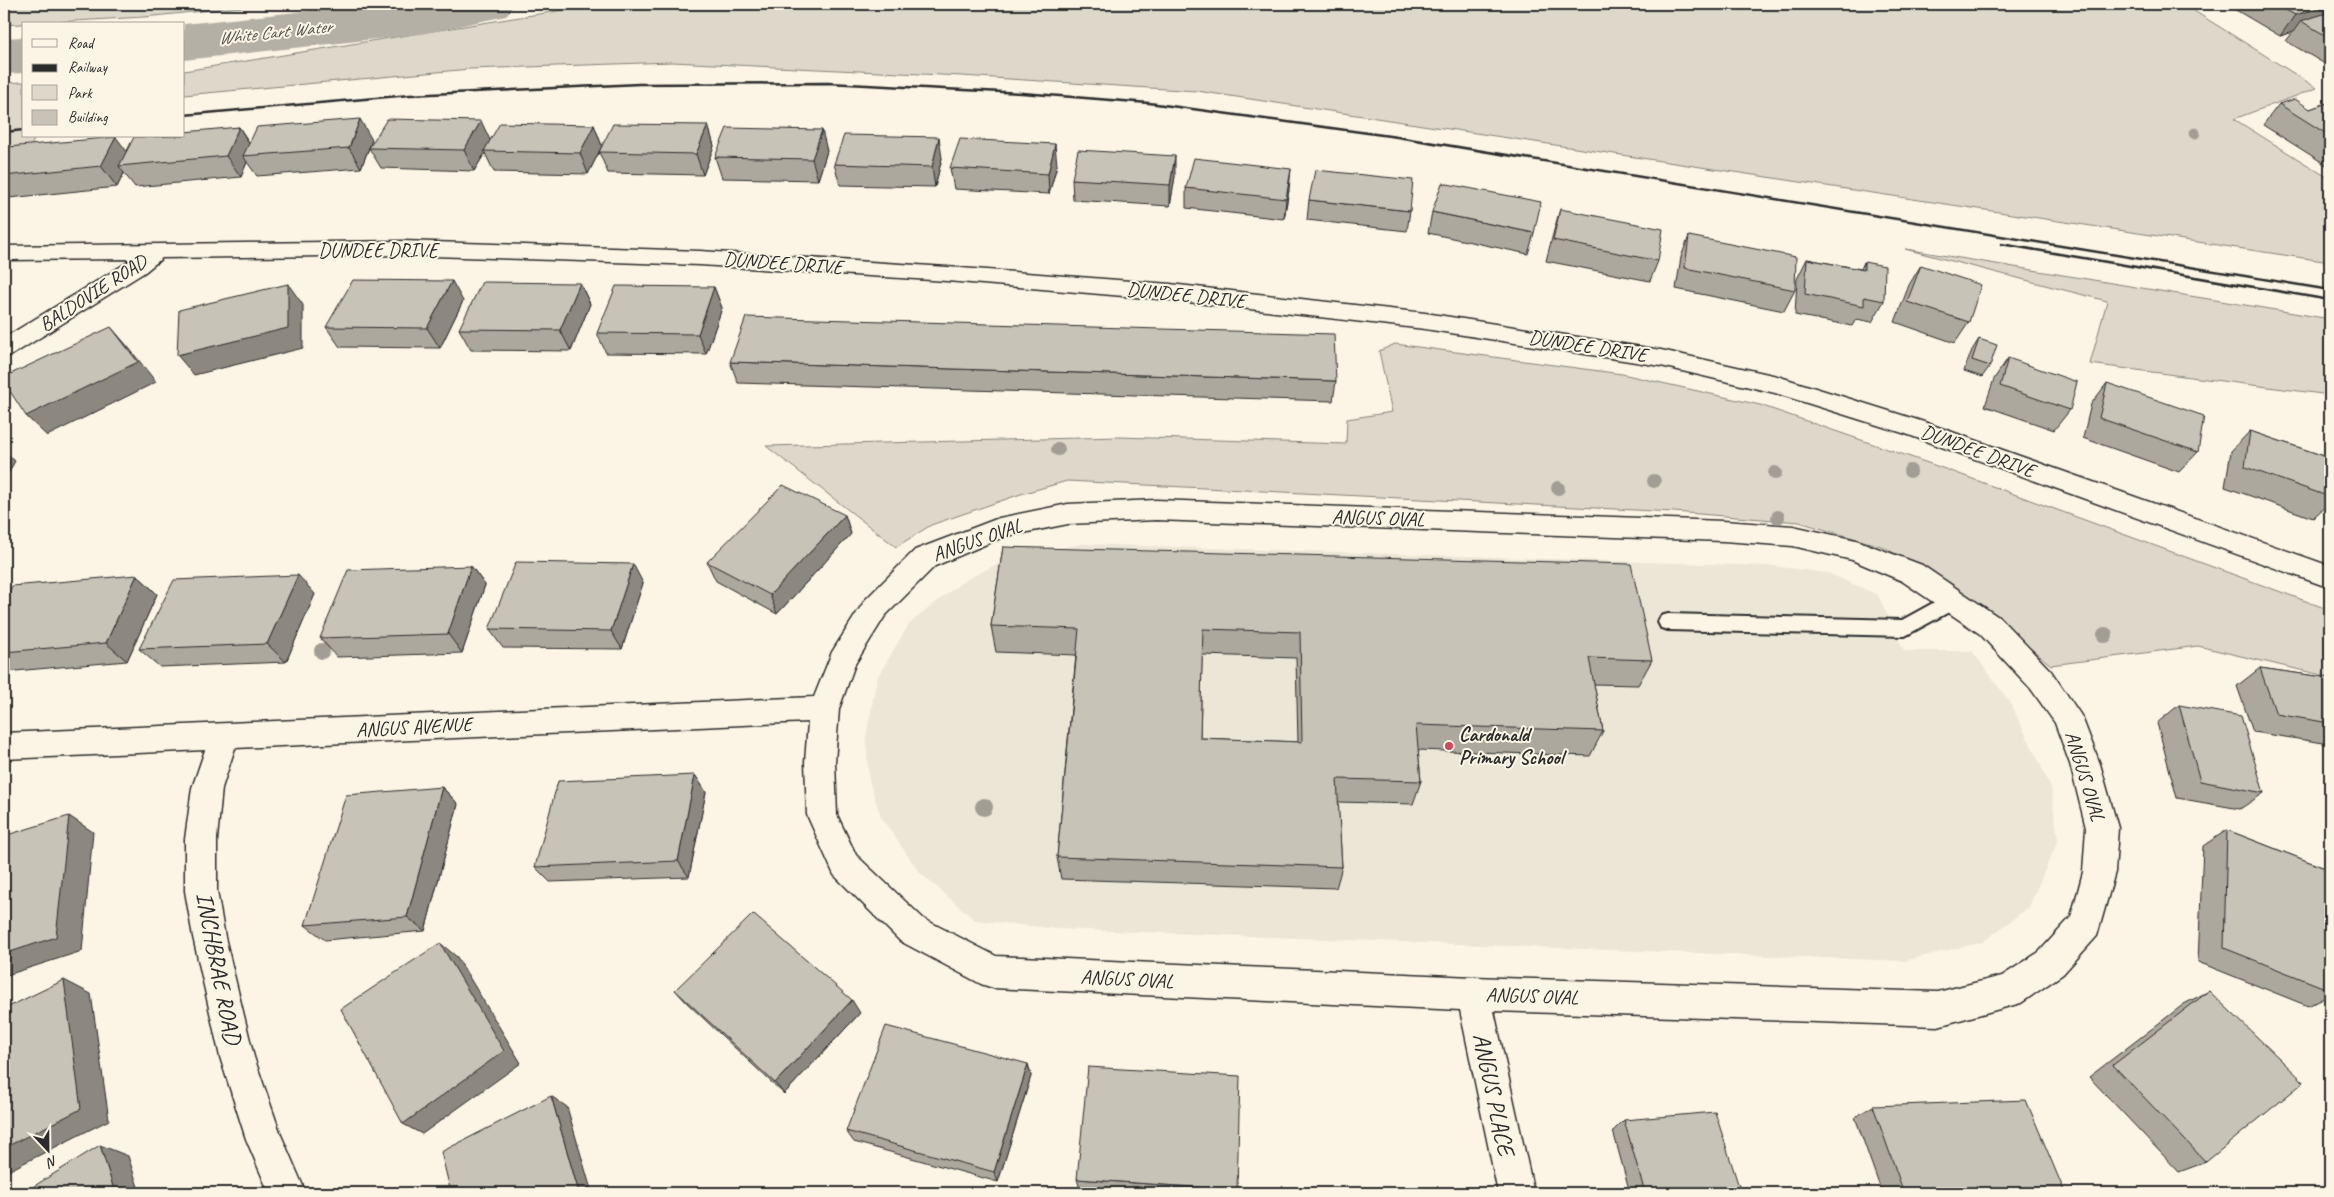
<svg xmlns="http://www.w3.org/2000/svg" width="2334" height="1197" font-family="Caveat,sans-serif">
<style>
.built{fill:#ece6d7}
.green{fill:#ded8ca;stroke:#84827a}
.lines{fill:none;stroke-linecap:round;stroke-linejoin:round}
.river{fill:#b4b0a5;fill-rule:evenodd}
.service-casing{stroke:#2b2b2b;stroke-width:4}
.minor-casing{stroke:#2b2b2b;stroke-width:3}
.service{fill:#fcf5e5;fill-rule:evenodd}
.minor{fill:#fcf5e5;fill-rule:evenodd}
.rail{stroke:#2b2b2b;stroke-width:2.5}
.tree{fill:#a29e95}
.wall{fill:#aca89d;stroke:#2b2b2b;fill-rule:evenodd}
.shaded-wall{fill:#8c8880;stroke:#2b2b2b}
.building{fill:#c8c3b7;stroke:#2b2b2b;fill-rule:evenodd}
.poi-dot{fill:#d1495b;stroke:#fcf5e5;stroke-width:2}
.labels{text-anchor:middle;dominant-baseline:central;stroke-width:4;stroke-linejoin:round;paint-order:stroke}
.far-water-label{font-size:18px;font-style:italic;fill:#545350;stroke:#fcf5e5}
.street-label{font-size:20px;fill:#2b2b2b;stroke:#fcf5e5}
.poi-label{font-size:20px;font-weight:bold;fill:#2b2b2b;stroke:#fcf5e5;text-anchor:start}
.near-street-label{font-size:24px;fill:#2b2b2b;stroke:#fcf5e5}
</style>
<rect width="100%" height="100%" fill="#fcf5e5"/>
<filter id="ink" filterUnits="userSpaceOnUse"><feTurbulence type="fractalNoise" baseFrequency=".02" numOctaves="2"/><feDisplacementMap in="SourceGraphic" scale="10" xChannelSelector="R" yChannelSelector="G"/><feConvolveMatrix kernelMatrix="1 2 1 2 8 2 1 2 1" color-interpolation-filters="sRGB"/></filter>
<g filter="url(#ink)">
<path class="built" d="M1082,544L1773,566L1828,573L1878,595L1904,651H1972L2009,701L2036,755L2051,788L2058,840L2029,907L1983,942L1904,961L1058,929L975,920L920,873L881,817L869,780L866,737L877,678L909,624L962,582L1009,558Z"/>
<path class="green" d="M4,4H271L144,17L4,25Z
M601,4H2183L2317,88L2234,119L2330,179V262L1197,91L962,76L672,62L470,69L184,95V71Z
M24,82V136H36L19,168H4V83Z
M1905,249L2330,319V395L2090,364L2107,301Z
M1395,344L1622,374L1760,405L1951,471L2330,610V677L2198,646L2051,665L1972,601L1884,547L1799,522L1674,512L1067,481L1021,494L931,525L896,547L766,446L1119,437L1346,444L1347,419L1392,412L1379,351Z"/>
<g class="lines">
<path class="river" d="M371,4H514L506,16L421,34L184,60V24Z
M24,37V73L4,74V38Z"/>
<defs>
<path id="service" d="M1953,592L1960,594L1963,600L1960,606L1905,636L1668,630L1661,628L1658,622L1661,616L1668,614L1902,620Z"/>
<path id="minor" d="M403,241L700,251L947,267L1170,284L1425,313L1661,350L1777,376L1924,422L2330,566V588L1906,434L1775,393L1661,366L1425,329L1170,300L947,281L700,265L403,255L162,258L145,272L12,355L4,357V338L133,259L4,260V246Z
M1156,500L1723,521L1793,526L1856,540L1922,565L2000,618L2051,671L2082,717L2100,764L2118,828L2115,872L2097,936L2063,974L2021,1003L1938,1026L1494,1011L1534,1193H1498L1460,1010L993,988L981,984L900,941L834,875L807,815L805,762L808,722L235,748L222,788L217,839V891L225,937L254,1057L281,1135L306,1193H269L246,1139L220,1057L193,937L185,891V839L192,788L205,750L4,759V733L814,697L832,652L865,600L915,550L999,518L1068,504ZM1156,520L1723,541L1793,546L1852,560L1902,581L1980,634L2031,689L2055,723L2070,764L2086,828L2083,872L2071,917L2039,952L2002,976L1938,992L1473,977L996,956L924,919L856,855L837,815L835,762L839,709L855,664L885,616L935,566L1003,537L1068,524Z"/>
</defs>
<use href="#service" class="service-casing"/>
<use href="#minor" class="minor-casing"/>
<use href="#service" class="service"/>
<use href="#minor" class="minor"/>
<path class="rail" d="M184,115L410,95L639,84L828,83L1022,93L1149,103L1397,137L2330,290
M4,132L24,130
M2001,244L2330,300"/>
</g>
<g class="tree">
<circle cx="2195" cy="133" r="5.5"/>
<circle cx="1058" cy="449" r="7"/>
<circle cx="1910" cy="471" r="7"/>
<circle cx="1775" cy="473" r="7"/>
<circle cx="1654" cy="481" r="7"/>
<circle cx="1558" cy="488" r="7"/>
<circle cx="1778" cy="517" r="7"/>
<circle cx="2105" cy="635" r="8"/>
<circle cx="322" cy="651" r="8"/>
<circle cx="984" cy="807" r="9"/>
</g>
<path class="wall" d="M2230,4H2330V63L2325,64L2286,41L2293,32L2280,36L2229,6Z
M2330,102V165L2328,166L2263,125L2279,104L2310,109Z
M594,125L602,146L588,174L494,172L485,153L474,171L381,168L369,148L361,168L257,176L247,162L241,177L135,187L124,173L117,187L9,198L4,192V155L127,151L239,127L249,142L372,140L369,147L490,140Z
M708,125L714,146L703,175L608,173L599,152Z
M827,151L818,180L722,178L715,157Z
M942,158L935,187L840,185L834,164Z
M1057,165L1049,194L954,189L950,168Z
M1175,176L1170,206L1073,200L1072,179Z
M1186,188L1289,190L1284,219L1186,208Z
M1309,200L1410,211L1407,231L1307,220Z
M1560,209L1658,261L1650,281L1546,261L1554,230Z
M1432,212L1534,233L1528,254L1428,233Z
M1689,236L1795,290L1784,311L1676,289L1681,257Z
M1807,259L1861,269L1864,262L1884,301L1872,322L1856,319L1852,326L1795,315L1797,279Z
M1921,265L1969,322L1955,343L1895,322L1909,285Z
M580,283L590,304L571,351L471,350L459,329Z
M714,287L722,308L706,354L606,353L597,333Z
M463,301L440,348L340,347L326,327Z
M1979,339L1990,366L1982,377L1964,371L1972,350Z
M2008,358L2070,410L2054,430L1985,406L1994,379Z
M730,362L1336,381L1333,401L738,383Z
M2107,383L2198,452L2179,472L2083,438L2091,404Z
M2250,431L2330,458V502L2313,518L2225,487L2231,451Z
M845,515L851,534L777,614L716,581L707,562Z
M1003,547L1652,660L1638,685L1594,684L1603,731L1590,756L1418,750L1421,781L1413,804L1338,802L1342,867L1336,888L1061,879L1057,857L1076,655L996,652L991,626ZM1202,655L1296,658L1298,742L1200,738Z
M471,566L485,585L462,653L337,657L320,638Z
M137,575L157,594L127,661L4,672V601Z
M643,583L622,649L503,648L489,629Z
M315,594L286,662L160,667L139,649Z
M2260,668L2330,678V744L2253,732L2237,686Z
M2179,705L2264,793L2240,809L2177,798L2157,723Z
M695,775L706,792L689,877L550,882L535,867Z
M442,787L458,804L425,931L325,940L305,925Z
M2227,830L2330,870V995L2308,1006L2198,962L2203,846Z
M675,990L860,1013L784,1094L687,1003Z
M2209,991L2206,1162L2179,1172L2089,1077L2184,1004Z
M1028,1064L1031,1076L998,1182L854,1142L846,1131Z
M1873,1106L2065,1193H1882L1855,1117Z
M1624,1120L1741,1193H1630L1613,1131Z
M1077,1179L1237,1190L1236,1193H1147L1080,1189Z"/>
<path class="shaded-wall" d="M2330,5V19L2301,21L2293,32L2280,36L2295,15Z
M2330,58V63L2325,64Z
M360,119L372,140L361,168L349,148Z
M481,121L491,142L484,151L485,153L474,171L464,150Z
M594,125L602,146L588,174L580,153Z
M708,125L714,146L703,175L696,154Z
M239,127L252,148L243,156L247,162L241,177L226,156Z
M822,130L827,151L818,180L812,159Z
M116,137L131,157L119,166L124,173L117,187L101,166Z
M939,137L942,158L935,187L932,167Z
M1055,144L1057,165L1049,194L1048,174Z
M1175,156V176L1170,206V185Z
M1291,169L1289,190L1284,219L1286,199Z
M452,281L463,301L440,348L427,328Z
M580,283L590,304L571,351L560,330Z
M288,284L303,305V348L194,375L177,355Z
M714,287L722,308L706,354L698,334Z
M111,327L129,348L156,382L47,436L26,416Z
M4,451L15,461L4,481Z
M845,515L851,534L777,614L770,595Z
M633,564L643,583L622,649L611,631Z
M471,566L485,585L462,653L448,634Z
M137,575L157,594L127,661L106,643Z
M298,575L315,594L286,662L267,644Z
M695,775L706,792L689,877L678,861Z
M442,787L458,804L425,931L407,917Z
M69,816L93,832L82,951L4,976V954Z
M440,943L457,957L521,1063L422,1134L403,1124Z
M64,980L91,994L109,1120L4,1173V1148Z
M852,1000L860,1013L784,1094L775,1083Z
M1028,1064L1031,1076L998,1182L994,1172Z
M551,1096L567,1107L592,1193H579Z
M100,1145L128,1156L140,1193H115Z"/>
<path class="building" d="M2275,4H2330V5L2295,15Z
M2330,12V38L2301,21Z
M2295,99L2310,109L2330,102V136L2279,104Z
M360,119L349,148L243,156L257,127Z
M387,119L481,121L464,150L369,148Z
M500,123L594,125L580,153L484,151Z
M613,124L708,125L696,154L599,152Z
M239,127L226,156L119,166L134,137L184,136V132Z
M727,128L822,130L812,159L715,157Z
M844,135L939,137L932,167L834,164Z
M116,137L101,166L4,176V155L8,147Z
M960,139L1055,144L1048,174L950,168Z
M1078,150L1175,156L1170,185L1072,179Z
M1194,158L1291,169L1286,199L1186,188Z
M1315,170L1413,180L1410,211L1309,200Z
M1442,183L1541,202L1534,233L1432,212Z
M1560,209L1663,229L1658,261L1553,240Z
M1689,236L1796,257L1795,290L1685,268Z
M1807,259L1864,270V262L1885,266L1884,301L1864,297V306L1805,294Z
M1921,265L1981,285L1969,322L1907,302Z
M353,280L452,281L427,328L326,327Z
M482,282L580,283L560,330L459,329Z
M288,284V328L177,355L179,310Z
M616,286L714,287L698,334L597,333Z
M746,317L1334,334L1336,381L730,362Z
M111,327L138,362L26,416L4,382V377Z
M1979,339L1997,345L1990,366L1972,360Z
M2008,358L2077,382L2070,410L2000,386Z
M2107,383L2204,416L2198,452L2099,418Z
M2250,431L2330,458V497L2245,467Z
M783,485L845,515L770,595L707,562Z
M1003,547L1631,564L1652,660L1589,658L1603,731L1416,725L1421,781L1337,779L1342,867L1057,857L1079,629L991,626ZM1203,629L1300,632L1302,742L1200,738Z
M516,562L633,564L611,631L489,629Z
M471,566L448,634L320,638L348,570Z
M137,575L106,643L4,652V601L12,586Z
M298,575L267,644L139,649L174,580Z
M2260,668L2330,678V723L2276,714Z
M2179,705L2241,716L2264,793L2200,781Z
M695,775L678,861L535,867L558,781Z
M442,787L407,917L305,925L346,795Z
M69,816L56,937L4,954V836Z
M2227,830L2330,870V990L2224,948Z
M753,914L852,1000L775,1083L675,990Z
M440,943L504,1051L403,1124L341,1009Z
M64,980L81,1109L4,1148V1009Z
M2209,991L2304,1082L2206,1162L2113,1065Z
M886,1026L1028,1064L994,1172L846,1131Z
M1088,1067L1240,1076L1237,1190L1077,1179Z
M551,1096L579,1193H451L441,1152Z
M2026,1100L2065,1193H1904L1873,1106Z
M1715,1112L1741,1193H1645L1624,1120Z
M100,1145L115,1193H23Z"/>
</g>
<circle class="poi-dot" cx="1449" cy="746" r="5"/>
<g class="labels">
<g class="far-water-label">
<text transform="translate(275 32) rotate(-6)">White Cart Water</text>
</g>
<g class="street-label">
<text x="378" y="250">DUNDEE DRIVE</text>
<text transform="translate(783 263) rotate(4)">DUNDEE DRIVE</text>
<text transform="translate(93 293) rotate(-33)">BALDOVIE ROAD</text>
<text transform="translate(1186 295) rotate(6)">DUNDEE DRIVE</text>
<text transform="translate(1588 346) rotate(9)">DUNDEE DRIVE</text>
<text transform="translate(1978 451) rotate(20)">DUNDEE DRIVE</text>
<text transform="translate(1378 518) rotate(2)">ANGUS OVAL</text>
<text transform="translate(977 540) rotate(-19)">ANGUS OVAL</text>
<text transform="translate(414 727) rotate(-3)">ANGUS AVENUE</text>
<text transform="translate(2085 776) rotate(73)">ANGUS OVAL</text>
<text transform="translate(1127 979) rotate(3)">ANGUS OVAL</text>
<text transform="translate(1532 996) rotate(2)">ANGUS OVAL</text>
</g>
<g class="poi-label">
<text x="1459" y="734">Cardonald<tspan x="1459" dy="23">Primary School</tspan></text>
</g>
<g class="near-street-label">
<text transform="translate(219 968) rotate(79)">INCHBRAE ROAD</text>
<text transform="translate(1494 1094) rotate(78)">ANGUS PLACE</text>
</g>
</g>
<rect width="2334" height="1197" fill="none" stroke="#fcf5e5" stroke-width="20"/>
<rect x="10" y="10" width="2314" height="1177" fill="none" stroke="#2b2b2b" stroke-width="2" filter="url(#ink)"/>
<rect x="22" y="22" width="162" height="115" fill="#fcf5e5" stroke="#a8a49b"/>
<rect x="32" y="39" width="25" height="8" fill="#fcf5e5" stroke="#a8a49b"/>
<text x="68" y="48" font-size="15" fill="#2b2b2b">Road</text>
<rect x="32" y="64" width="25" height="8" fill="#2b2b2b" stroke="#a8a49b"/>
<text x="68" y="72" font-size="15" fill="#2b2b2b">Railway</text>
<rect x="32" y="85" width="25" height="15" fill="#ded8ca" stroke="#a8a49b"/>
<text x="68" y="98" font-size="15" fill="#2b2b2b">Park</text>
<rect x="32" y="110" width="25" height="15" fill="#c8c3b7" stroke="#a8a49b"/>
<text x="68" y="122" font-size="15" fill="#2b2b2b">Building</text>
<g transform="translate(48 1150) rotate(158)" stroke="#fcf5e5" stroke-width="4" paint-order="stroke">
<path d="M0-4L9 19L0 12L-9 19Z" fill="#2b2b2b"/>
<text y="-8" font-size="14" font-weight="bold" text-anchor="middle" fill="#2b2b2b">N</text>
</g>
</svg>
